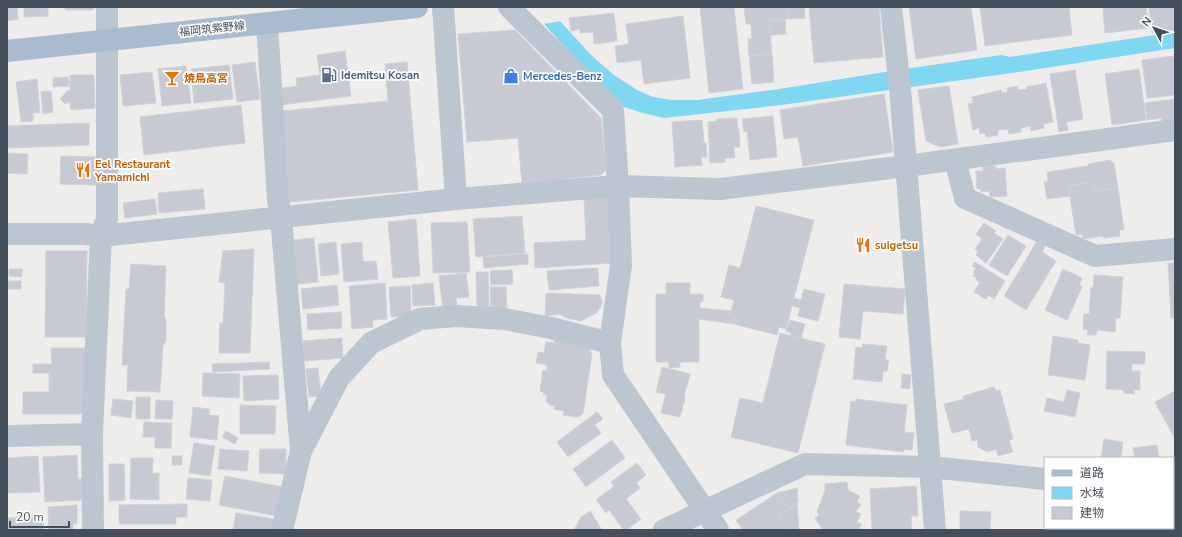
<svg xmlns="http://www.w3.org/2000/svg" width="1182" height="537" font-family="'Nunito Sans','Noto Sans JP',sans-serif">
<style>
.water{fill:#7fd7f2}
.pier{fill:#efecec}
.building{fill:#c7cad3;stroke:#cfd2d8}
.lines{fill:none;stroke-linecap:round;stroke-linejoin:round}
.minor{stroke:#bbc6d0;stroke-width:22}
.tertiary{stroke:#bbc6d0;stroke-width:22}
.primary{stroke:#a9bbce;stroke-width:22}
.labels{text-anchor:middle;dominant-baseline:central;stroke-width:3.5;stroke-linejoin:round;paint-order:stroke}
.street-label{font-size:11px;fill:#434f5b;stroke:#fff}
.service-label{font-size:11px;font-weight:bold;fill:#4e5e75;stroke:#fff;text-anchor:start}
.shop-label{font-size:11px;font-weight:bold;fill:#366cbe;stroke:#fff;text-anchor:start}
.food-label{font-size:11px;font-weight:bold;fill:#c56008;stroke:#fff;text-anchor:start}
</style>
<rect width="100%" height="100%" fill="#efecec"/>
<path class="water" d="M529,7H547L592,56L614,75L637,90L653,97L671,100H697L779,89L891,71L1001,55L1010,57L1175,32V48L1012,73L781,105L664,118L643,113L624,107L579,63Z"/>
<path class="pier" d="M527,7H550L563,21L543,24Z"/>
<path class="building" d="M7,7H17L18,19L7,21Z
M24,7H48V16L24,17Z
M65,7H94V10H65Z
M700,7H734L743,89L709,93Z
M744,7H787L788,19L769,20L772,54L749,56L748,39H752L751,24H746Z
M787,7H804L805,18L788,19Z
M809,7H879L883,57L814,63Z
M909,7H971L977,50L916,59Z
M980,7H1069L1072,35L985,46Z
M1103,7H1146L1149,28L1105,33Z
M1149,7H1175V30L1152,33Z
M614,13L617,41L594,44L593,32L580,33V29L571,31L569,18Z
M683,16L690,78L644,84L641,60L617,63L615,46L629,44L626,24Z
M785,19L786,34L770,35L769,20Z
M515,30L601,118L606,170L601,175L522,184L518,138L467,142L458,34Z
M345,51L351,96L280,105L277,89L297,86L296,78L320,75L317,55Z
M772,54L774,82L752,84L749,56Z
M1175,56V95L1147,98L1142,60Z
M255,62L260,99L237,102L232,65Z
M407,62L418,190L289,202L282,111L388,101L385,64Z
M229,65L233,99L194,103L191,69Z
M186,66L191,103L162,106L158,69Z
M1139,69L1146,120L1112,125L1105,74Z
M1075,70L1083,119L1066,122L1068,130L1059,132L1050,74Z
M152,72L156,103L123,106L120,75Z
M70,75H94L95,108L71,110L70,102L65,104L60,99L68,90L70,92Z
M68,77L69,86L53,87V78Z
M37,79L40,113H33V121L21,122L16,82Z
M1046,83L1053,122L1043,124L1044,128L1031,131L1030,126L1021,128V132L1009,134L1008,129L998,130V135L986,137L985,133L980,134L979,128L973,130L968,104L973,103L972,97L1001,90L1002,93L1008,92L1007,88L1017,86L1018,90L1027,89L1026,87Z
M949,86L958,144L940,147L926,141L918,90Z
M51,91L53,112L43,114L41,92Z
M884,94L893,152L803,166L798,137L784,139L780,110Z
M1175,99V120L1162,122L1161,118L1147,120L1145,103Z
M241,105L245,143L144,155L140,117Z
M773,116L777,157L750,160L747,131L744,132L742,119Z
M737,118L738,129H739L740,147H734L735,158H725V162L710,163L708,122L717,121V119Z
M702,120L704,143H706L707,157H701L702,165L675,167L672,122Z
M89,123V145L8,148L7,126Z
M7,153L28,154L27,174L7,173Z
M61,156L98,157L97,185L60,184Z
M1111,160L1112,163H1114L1118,188L1094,191V187L1089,183L1072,185L1069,191L1070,196L1047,199L1044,182H1048L1047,172L1088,166V164Z
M983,166H995L996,169L1005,168L1007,196L990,197L989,191L981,192V189H977L976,171H983Z
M1089,183L1094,187V191L1118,188L1124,230H1119L1120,236L1104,238L1103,236L1083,239L1082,234L1076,235L1069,191L1072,185Z
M203,189L205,209L159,213L158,193Z
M610,198L613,263L535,268L534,243L586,240L584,199Z
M155,199L157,214L125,218L123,203Z
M756,206L814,220L786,329L779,327L777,335L734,324L736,317L730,316L734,300L721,297L729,265L740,268Z
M522,216L525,253L476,257L473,219Z
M416,219L420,276L393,278L388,222Z
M467,222L470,272L433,273L431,223Z
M984,223L996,231L994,233L1003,239L986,263L976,255L978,252L975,249L982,239L976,234Z
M1008,235L1026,246L1007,276L989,265Z
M314,238L318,282L297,284L292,240Z
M1037,241L1045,246L1042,252L1056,261L1026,310L1004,296Z
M336,242L339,274L321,276L318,244Z
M362,242L363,262L376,261L378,279L344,282L341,244Z
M254,249L250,353H219L220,323H223L225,283L219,282L223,251Z
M46,251H87L86,337H45Z
M528,254V264L484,268L483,257Z
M975,262L1005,281L994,299L988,295L986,299L974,292L980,282L976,280L977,278L973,276L975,273L973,272L976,268L972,266Z
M1168,263H1175V318H1171Z
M131,264L166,266L164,317L166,320V340L163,346L160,392L127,391L128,365H122L126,289H129Z
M598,268L599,286L549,290L547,271Z
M9,269H22V277L9,276Z
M1063,269L1082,278L1079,285L1082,287L1067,320L1045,310Z
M512,270L513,284L491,285L490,271Z
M476,272H488L489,307H477Z
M466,273L469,297L456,298L457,307L443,309L439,276Z
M1094,275L1123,277L1120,318H1116L1115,332L1097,330L1096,335H1087L1088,330L1083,329L1084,314H1089L1091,287L1093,288Z
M8,281H21V289H8Z
M385,283L387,319L372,320L373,327L352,329L349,286Z
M433,283L435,305L413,306L412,285Z
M666,283H690V294H703V302H700V308L731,311L730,316L736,317L734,324L699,319V362H680V367L669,368V362H656V294H666Z
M844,284L905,289L903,314L863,311L860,339L839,337Z
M337,285L339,305L303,309L301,289Z
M410,286L411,316L391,317L389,287Z
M490,287H506L507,308L491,309Z
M804,289L825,294L818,321L798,316L800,308L792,306L794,298L801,300Z
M546,293L600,295L602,301L601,307L596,313L581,321L567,318L560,314L545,316Z
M341,312L342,328L308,330L307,314Z
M790,320L805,324L801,338L790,336L791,333L786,331Z
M780,333L825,344L798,453L731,437L740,398L763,403Z
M1053,336L1078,340V343L1090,345L1085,380L1048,375Z
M342,338L343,358L304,361L303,341Z
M554,340L588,347L592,354L583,414L578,417L563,415L564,411L554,409L555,406L549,405V403L546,402L547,395H543L544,392L540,391L543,370L547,371V365L536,363L538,352L544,353L546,342L554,343Z
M863,344L887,346L885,360H889L887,371H883L882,382L853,379L856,347L862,348Z
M51,348H86V414H23V392H49V373H33V364H52Z
M1107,351L1145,352V364H1132V371H1140V390H1134V394L1124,393L1123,390L1106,389Z
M269,362L270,369L213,372L212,364Z
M662,367L690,374L684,397L685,398L680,417L661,413L666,394L656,392Z
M318,368L321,396L309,397L306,369Z
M203,373L240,374L239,398L202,396Z
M902,374L911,375L910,389L901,388Z
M278,375L279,399L244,401L243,376Z
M994,387L996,391L1000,390L1013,439L1009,440L1013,452L998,456L996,449L987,452L978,447L977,440L972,441L969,429L952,433L944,404L964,399L963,396Z
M1067,390L1080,393L1075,417L1044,411L1047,398L1064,402Z
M1175,391V439L1155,402Z
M136,397H150V419H136Z
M113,399L133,401L131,418L111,415Z
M856,399L907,405L904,432L914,433L912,450L904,449L903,452L846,445L851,401L856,402Z
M156,400L173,401L172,419H155Z
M240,405L276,406L275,434H240Z
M193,407L209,409V415L219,416L217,440L190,437Z
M597,412L603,419L595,425L601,433L568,457L557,442Z
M144,422L172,423L171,448H155V437H143Z
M226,431L238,438L235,444L222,437Z
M1104,439L1123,442L1121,458H1101Z
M612,440L625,458L586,487L573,469Z
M194,443L215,446L210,476L189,473Z
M1157,445L1159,458H1135L1133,448Z
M220,449L249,451L247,471L218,469Z
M260,449H286V474L259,473Z
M77,455L78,479H82L83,500L45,502L43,457Z
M38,456L40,492L7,493V458Z
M172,456H182V465H172Z
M131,458H153L152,474L159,473V500L130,499Z
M637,463L646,475L636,483L640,488L626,499L641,519L627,530H624L609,510L606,513L596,500L614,486L611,482Z
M109,464H124L125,500L109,501Z
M225,476L283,487L277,516L219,505Z
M188,478L212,480L210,501L186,499Z
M847,482L848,490L860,496L857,502L861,504L856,512L861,514L857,522L862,524L858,530H823L815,518L819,515L817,512L825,490V484Z
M916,486L918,516H911L912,530H872L870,489Z
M797,488L798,502L788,509L777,493Z
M777,493L788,509L779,516L788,530H743L736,520Z
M797,503L799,530H788L779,516Z
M187,504V517H176V524H119V505Z
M77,505V524H73V530H49L48,507Z
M590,511L602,530H574L581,517Z
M960,511L991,512L990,530H960Z
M236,513L274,519L272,530H233Z
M43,517L44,530H7V518Z
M1091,528H1117V530H1091Z"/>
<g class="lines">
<path class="minor" d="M443,7L456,199
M891,7L900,88L935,530
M267,23L278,200L281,218L301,451
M955,160L965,198L1095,256L1175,249
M7,234H85L101,236L456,199L618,186L720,189L906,166L1175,130
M7,436L92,434
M1173,489H1175
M1151,528V530
M93,530L92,434L101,236L107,219V7
M282,530L301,451L339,378L371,343L420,319L456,316L504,319L551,328L610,343
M664,530L805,464L930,467L1045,479"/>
<path class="tertiary" d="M509,7L613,110L618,186L621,265L610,343L613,375L718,530"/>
<path class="primary" d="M7,51L417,7"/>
</g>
<defs>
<symbol id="fuel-bare" viewBox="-9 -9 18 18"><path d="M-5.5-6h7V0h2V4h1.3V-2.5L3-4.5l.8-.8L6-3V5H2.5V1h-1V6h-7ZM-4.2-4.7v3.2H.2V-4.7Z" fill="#5c6f8a" stroke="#fff" stroke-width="2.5" paint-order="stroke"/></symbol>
<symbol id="shop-bare" viewBox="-9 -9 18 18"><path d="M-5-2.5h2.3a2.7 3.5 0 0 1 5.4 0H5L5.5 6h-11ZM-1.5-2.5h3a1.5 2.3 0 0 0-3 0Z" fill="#3f7fe0" stroke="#fff" stroke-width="2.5" paint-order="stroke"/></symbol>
<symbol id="bar-bare" viewBox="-9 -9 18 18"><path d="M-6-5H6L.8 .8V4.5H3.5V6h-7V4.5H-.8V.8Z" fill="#e8710a" stroke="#fff" stroke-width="2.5" paint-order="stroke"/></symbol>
<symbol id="restaurant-bare" viewBox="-9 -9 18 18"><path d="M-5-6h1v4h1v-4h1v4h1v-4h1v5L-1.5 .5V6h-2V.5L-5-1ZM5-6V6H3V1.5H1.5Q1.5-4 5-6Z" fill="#e8710a" stroke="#fff" stroke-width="2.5" paint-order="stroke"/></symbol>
</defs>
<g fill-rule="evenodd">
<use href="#fuel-bare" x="318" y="64" width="22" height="22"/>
<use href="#shop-bare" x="500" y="65" width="22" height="22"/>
<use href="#bar-bare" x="161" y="67" width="22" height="22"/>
<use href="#restaurant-bare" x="72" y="159" width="22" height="22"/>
<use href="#restaurant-bare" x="852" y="234" width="22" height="22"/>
</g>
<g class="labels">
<g class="street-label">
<text transform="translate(212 29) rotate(-6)">福岡筑紫野線</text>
</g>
<g class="service-label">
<text x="341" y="75">Idemitsu Kosan</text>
</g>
<g class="shop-label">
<text x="523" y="76">Mercedes-Benz</text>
</g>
<g class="food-label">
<text x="184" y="78">焼鳥高宮</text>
<text x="95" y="164">Eel Restaurant<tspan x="95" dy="13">Yamamichi</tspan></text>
<text x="875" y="245">suigetsu</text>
</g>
</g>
<rect width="1182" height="537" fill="none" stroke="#434f5b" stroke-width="16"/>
<rect x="1044" y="457" width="130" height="72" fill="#ffffff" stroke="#b4b9bd"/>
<rect x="1052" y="470" width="20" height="6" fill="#a9bbce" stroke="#b4b9bd"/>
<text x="1080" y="477" font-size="12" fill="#434f5b">道路</text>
<rect x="1052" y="487" width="20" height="12" fill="#7fd7f2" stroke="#b4b9bd"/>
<text x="1080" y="497" font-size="12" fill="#434f5b">水域</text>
<rect x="1052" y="507" width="20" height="12" fill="#c7cad3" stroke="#b4b9bd"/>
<text x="1080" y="517" font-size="12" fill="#434f5b">建物</text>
<g transform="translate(1154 28) rotate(310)" stroke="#ffffff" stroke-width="3" paint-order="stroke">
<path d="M0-3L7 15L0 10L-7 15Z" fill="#434f5b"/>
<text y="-6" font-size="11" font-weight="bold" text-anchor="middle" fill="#434f5b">N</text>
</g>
<path d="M10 521v6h59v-6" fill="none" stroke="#434f5b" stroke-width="2"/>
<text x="16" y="521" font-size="12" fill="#434f5b" stroke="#ffffff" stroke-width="3" paint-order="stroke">20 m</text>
</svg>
